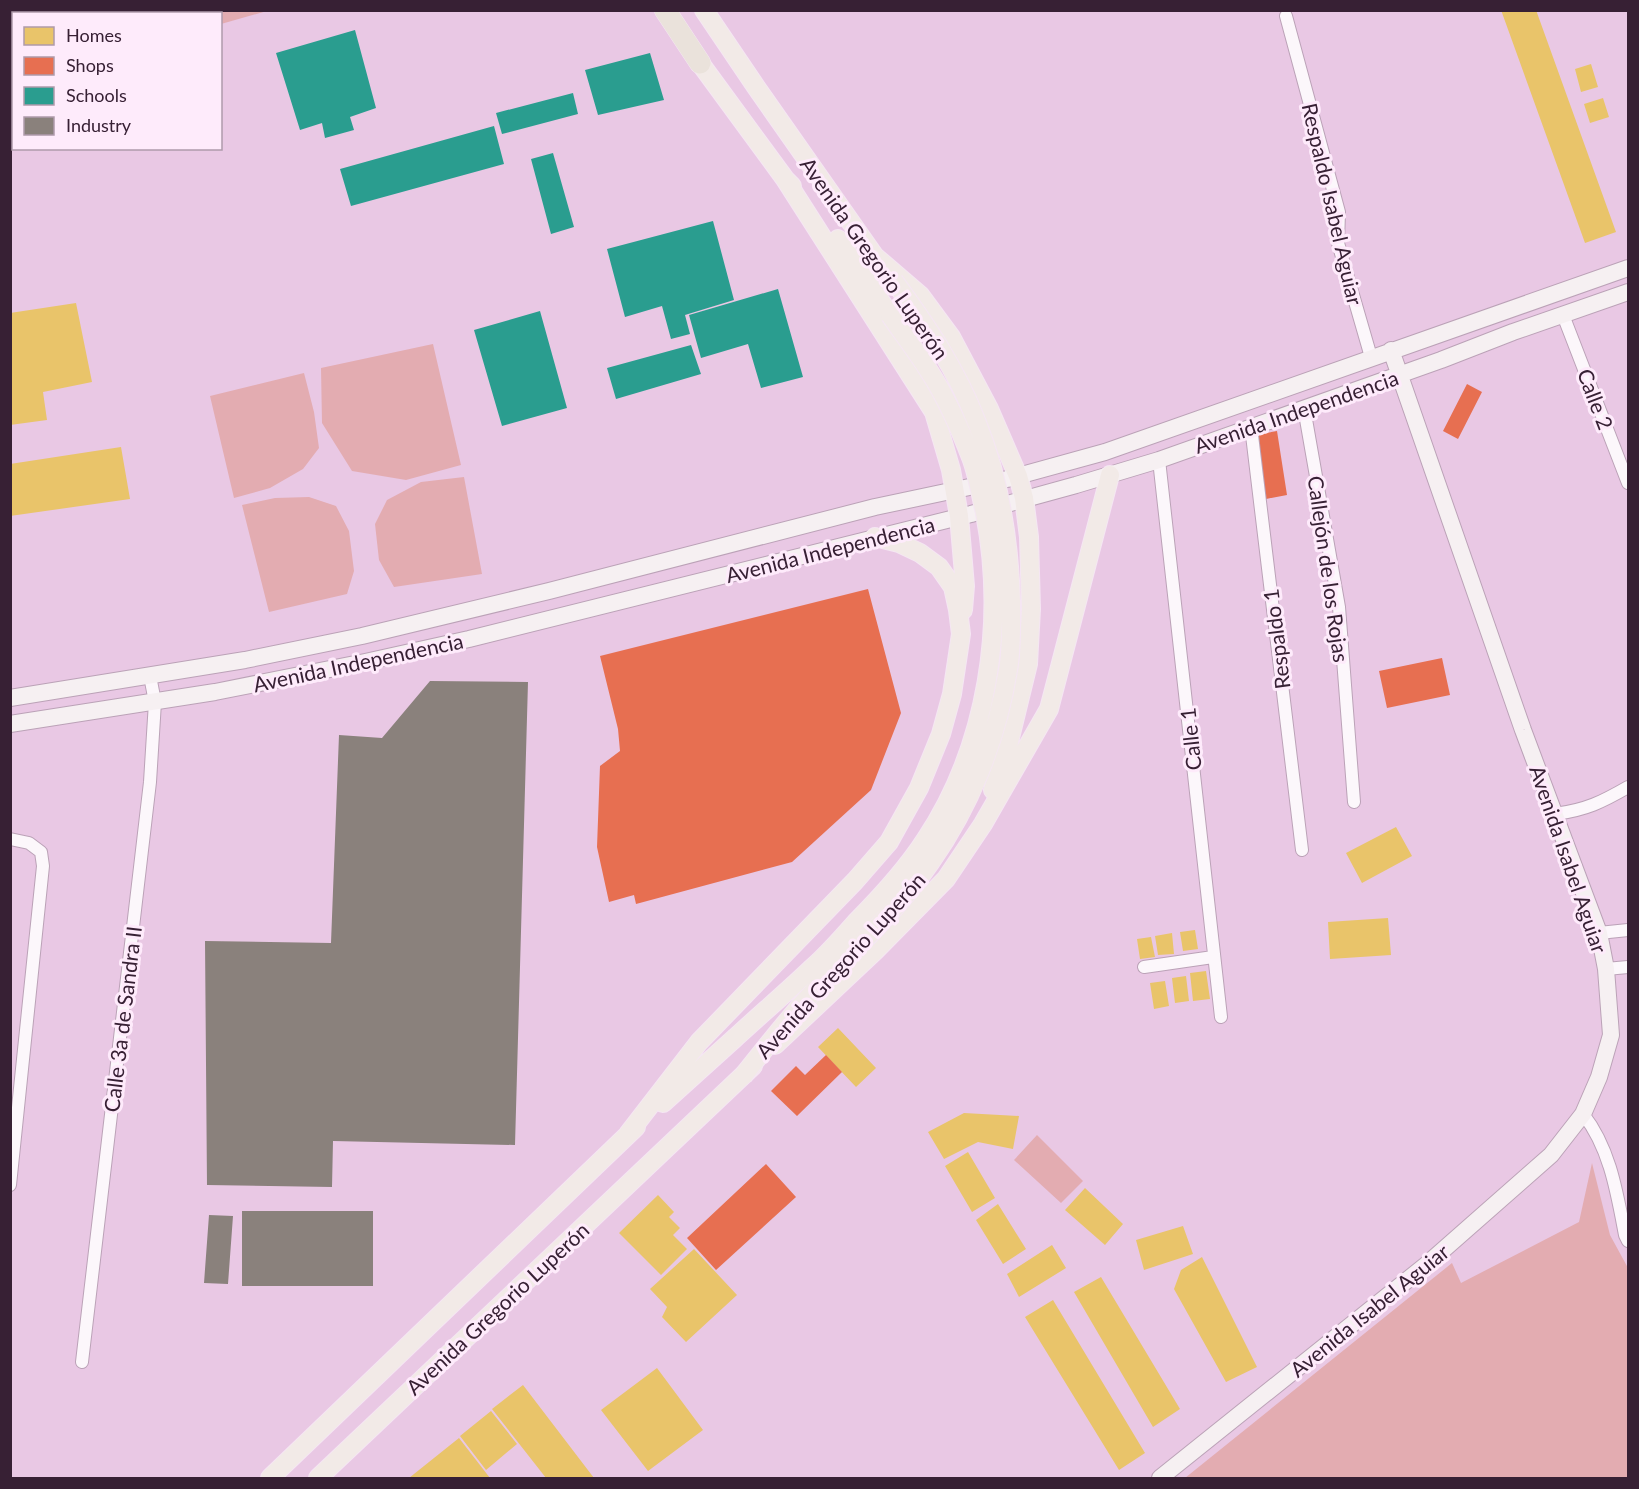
<svg xmlns="http://www.w3.org/2000/svg" width="1639" height="1489" font-family="Lato,sans-serif">
<style>
.green{fill:#e3acb1}
.homes{fill:#e9c46a}
.shops{fill:#e76f51}
.schools{fill:#2a9d8f}
.industry{fill:#8a817c}
.lines{fill:none;stroke-linecap:round;stroke-linejoin:round}
.street-casing{stroke:#bba2b7;stroke-width:14}
.secondary-casing{stroke:#bba2b7;stroke-width:18}
.primary-casing{stroke:#f5e6f3;stroke-width:20}
.highway-casing{stroke:#f5e6f3;stroke-width:22}
.street{stroke:#fcf7fb;stroke-width:12}
.secondary{stroke:#f6f0f2;stroke-width:16}
.primary{stroke:#f2eae7;stroke-width:18}
.highway{stroke:#eae2db;stroke-width:21}
.primary-bridge-casing{stroke:#f5e6f3;stroke-width:20;stroke-linecap:butt}
.primary-bridge{stroke:#f2eae7;stroke-width:18}
.labels{text-anchor:middle;dominant-baseline:central;stroke-width:6;stroke-linejoin:round;paint-order:stroke}
.street-label{font-size:21px;fill:#372034;stroke:#feebfb}
</style>
<rect width="100%" height="100%" fill="#e9c8e4"/>
<path class="green" d="M177,11V10L267,11L221,24L220,14L177,13Z
M433,344L461,465L406,480L352,471L322,423L321,368Z
M304,373L314,412L319,448L303,469L270,488L234,498L210,396Z
M464,477L482,574L394,587L379,560L375,524L387,500L421,482Z
M309,497L336,506L349,531L354,571L347,594L269,612L242,505L275,498Z
M1037,1135L1083,1181L1061,1203L1014,1160Z
M1592,1163L1610,1235L1628,1268V1478H1185L1452,1263L1461,1283L1579,1222Z"/>
<path class="homes" d="M1501,10H1536L1616,232L1585,243Z
M1591,64L1598,87L1581,92L1575,69Z
M1603,98L1609,117L1590,123L1584,104Z
M14,110V141L10,142V111Z
M76,303L92,382L43,392L47,420L10,425V313Z
M121,447L130,499L10,516V464Z
M1396,827L1412,856L1362,883L1346,853Z
M1388,918L1391,955L1330,959L1328,922Z
M1195,930L1198,949L1183,951L1180,932Z
M1172,933L1174,954L1158,955L1155,936Z
M1151,937L1155,957L1140,959L1137,939Z
M1206,971L1210,999L1193,1001L1190,973Z
M1186,976L1189,1001L1175,1003L1172,978Z
M1165,981L1169,1006L1154,1009L1150,983Z
M838,1028L876,1068L856,1087L818,1047Z
M964,1113L1019,1116L1013,1149L978,1142L944,1159L928,1132Z
M968,1152L995,1198L972,1212L945,1166Z
M1085,1188L1123,1224L1105,1245L1065,1210Z
M658,1195L674,1212L669,1217L680,1228L673,1235L687,1249L661,1275L619,1233Z
M998,1204L1026,1249L1003,1264L976,1220Z
M1183,1226L1193,1254L1144,1270L1136,1240Z
M1052,1245L1066,1268L1019,1297L1007,1274Z
M694,1249L737,1295L686,1342L662,1317L667,1307L650,1289Z
M1202,1257L1257,1367L1226,1382L1174,1289L1181,1270Z
M1101,1277L1180,1409L1153,1427L1074,1292Z
M1053,1300L1145,1453L1119,1470L1025,1317Z
M657,1368L703,1430L648,1471L601,1410Z
M523,1385L594,1478H546L492,1409Z
M491,1411L517,1444L486,1470L460,1436Z
M459,1438L490,1478H409Z"/>
<path class="shops" d="M1467,384L1482,392L1458,439L1443,431Z
M1277,431L1287,495L1266,499L1255,435Z
M868,589L901,713L871,790L792,862L636,904L634,895L609,902L597,847L600,766L620,751L618,729L600,656Z
M1442,658L1450,695L1387,708L1379,671Z
M826,1055L842,1072L797,1116L771,1091L796,1066L805,1075Z
M766,1164L796,1197L716,1270L687,1238Z"/>
<path class="schools" d="M355,30L376,108L350,117L354,130L325,138L322,123L300,130L276,53Z
M650,53L664,100L598,115L585,70Z
M573,93L578,114L502,134L496,113Z
M494,126L504,164L351,206L340,169Z
M553,153L574,227L551,234L531,159Z
M713,221L734,300L685,315L690,334L671,339L662,306L625,317L607,249Z
M778,289L803,377L761,388L748,344L701,358L689,315Z
M540,311L567,408L502,426L474,330Z
M691,345L701,374L616,399L607,368Z"/>
<path class="industry" d="M430,681L528,682L515,1145L333,1141L332,1187L207,1185L205,941L331,943L339,735L382,738Z
M242,1211H373V1286H242Z
M209,1215L233,1216L228,1284L204,1283Z"/>
<g class="lines">
<defs>
<path id="street" d="M1286,16L1339,212L1338,243L1371,357
M10,28L14,43
M10,68L14,64
M1563,315L1628,483
M1304,408L1339,607L1354,802
M1251,427L1302,850
M1159,460L1221,1017
M1555,814C1586,810 1602,802 1628,787
M10,839L29,843L41,852L43,866L10,1185
M1599,933L1628,930
M1144,967L1213,957
M1606,969L1628,967
M1583,1114C1610,1148 1617,1193 1625,1235L1628,1241
M82,1362L150,782L155,702L150,676"/>
<path id="secondary" d="M10,698L245,660L362,636L549,591L875,507L1007,479L1105,452L1628,268
M10,724L215,692L365,662L469,639L971,514L1076,485L1159,460L1441,360L1513,332L1628,292
M1160,1478L1426,1265L1551,1155L1583,1114L1599,1077L1611,1035L1606,969L1599,933L1523,730L1391,350"/>
<path id="primary" d="M704,10L756,87L878,261
M700,63L785,179L792,186
M785,179L934,412L951,470L959,516L965,586L963,610
M838,239L890,315
M871,253L920,295L951,337L989,409L1018,476L1024,498L1029,537L1031,609L1028,664L1008,746L993,790
M775,1045L875,951L946,879L983,824L1049,709L1110,475
M663,1103L735,1038
M628,1134L699,1042L855,881L889,842L919,788L941,734L952,694L961,634L958,610L953,587L939,567L920,553L899,543L875,537
M270,1478L636,1127
M318,1478L753,1066"/>
<path id="highway" d="M665,10L700,63"/>
</defs>
<use href="#street" class="street-casing"/>
<use href="#secondary" class="secondary-casing"/>
<use href="#primary" class="primary-casing"/>
<use href="#highway" class="highway-casing"/>
<use href="#street" class="street"/>
<use href="#secondary" class="secondary"/>
<use href="#primary" class="primary"/>
<use href="#highway" class="highway"/>
<defs>
<path id="primary-bridge" d="M735,1038C761,1014 787,992 812,968C828,954 842,938 856,922C882,896 906,870 926,839C988,745 1006,623 985,513C981,496 978,477 972,460C961,431 946,397 929,371C917,352 903,334 890,315
M743,1076C762,1052 781,1028 801,1005C844,958 894,916 930,863C970,806 997,739 1008,670C1012,648 1011,624 1011,601C1009,540 1000,480 977,423C957,370 927,326 894,281"/>
</defs>
<use href="#primary-bridge" class="primary-bridge-casing"/>
<use href="#primary-bridge" class="primary-bridge"/>
</g>
<g class="labels">
<g class="street-label">
<text transform="translate(1333 204) rotate(77)">Respaldo Isabel Aguiar</text>
<text transform="translate(875 258) rotate(55)">Avenida Gregorio Luperón</text>
<text transform="translate(1596 399) rotate(69)">Calle 2</text>
<text transform="translate(1296 411) rotate(-19)">Avenida Independencia</text>
<text transform="translate(830 549) rotate(-14)">Avenida Independencia</text>
<text transform="translate(1329 569) rotate(82)">Callejón de los Rojas</text>
<text transform="translate(1276 639) rotate(-97)">Respaldo 1</text>
<text transform="translate(358 662) rotate(-12)">Avenida Independencia</text>
<text transform="translate(1190 739) rotate(-96)">Calle 1</text>
<text transform="translate(1569 859) rotate(71)">Avenida Isabel Aguiar</text>
<text transform="translate(840 965) rotate(-48)">Avenida Gregorio Luperón</text>
<text transform="translate(122 1019) rotate(-83)">Calle 3a de Sandra II</text>
<text transform="translate(497 1308) rotate(-43)">Avenida Gregorio Luperón</text>
<text transform="translate(1369 1310) rotate(-39)">Avenida Isabel Aguiar</text>
</g>
</g>
<rect width="1639" height="1489" fill="none" stroke="#372034" stroke-width="24"/>
<rect x="12" y="12" width="210" height="138" fill="#feebfb" stroke="#ae9aab" stroke-width="1.5"/>
<rect x="24" y="27" width="30" height="18" fill="#e9c46a" stroke="#ae9aab" stroke-width="1.5"/>
<text x="66" y="42" font-size="18" fill="#372034">Homes</text>
<rect x="24" y="57" width="30" height="18" fill="#e76f51" stroke="#ae9aab" stroke-width="1.5"/>
<text x="66" y="72" font-size="18" fill="#372034">Shops</text>
<rect x="24" y="87" width="30" height="18" fill="#2a9d8f" stroke="#ae9aab" stroke-width="1.5"/>
<text x="66" y="102" font-size="18" fill="#372034">Schools</text>
<rect x="24" y="117" width="30" height="18" fill="#8a817c" stroke="#ae9aab" stroke-width="1.5"/>
<text x="66" y="132" font-size="18" fill="#372034">Industry</text>
</svg>
